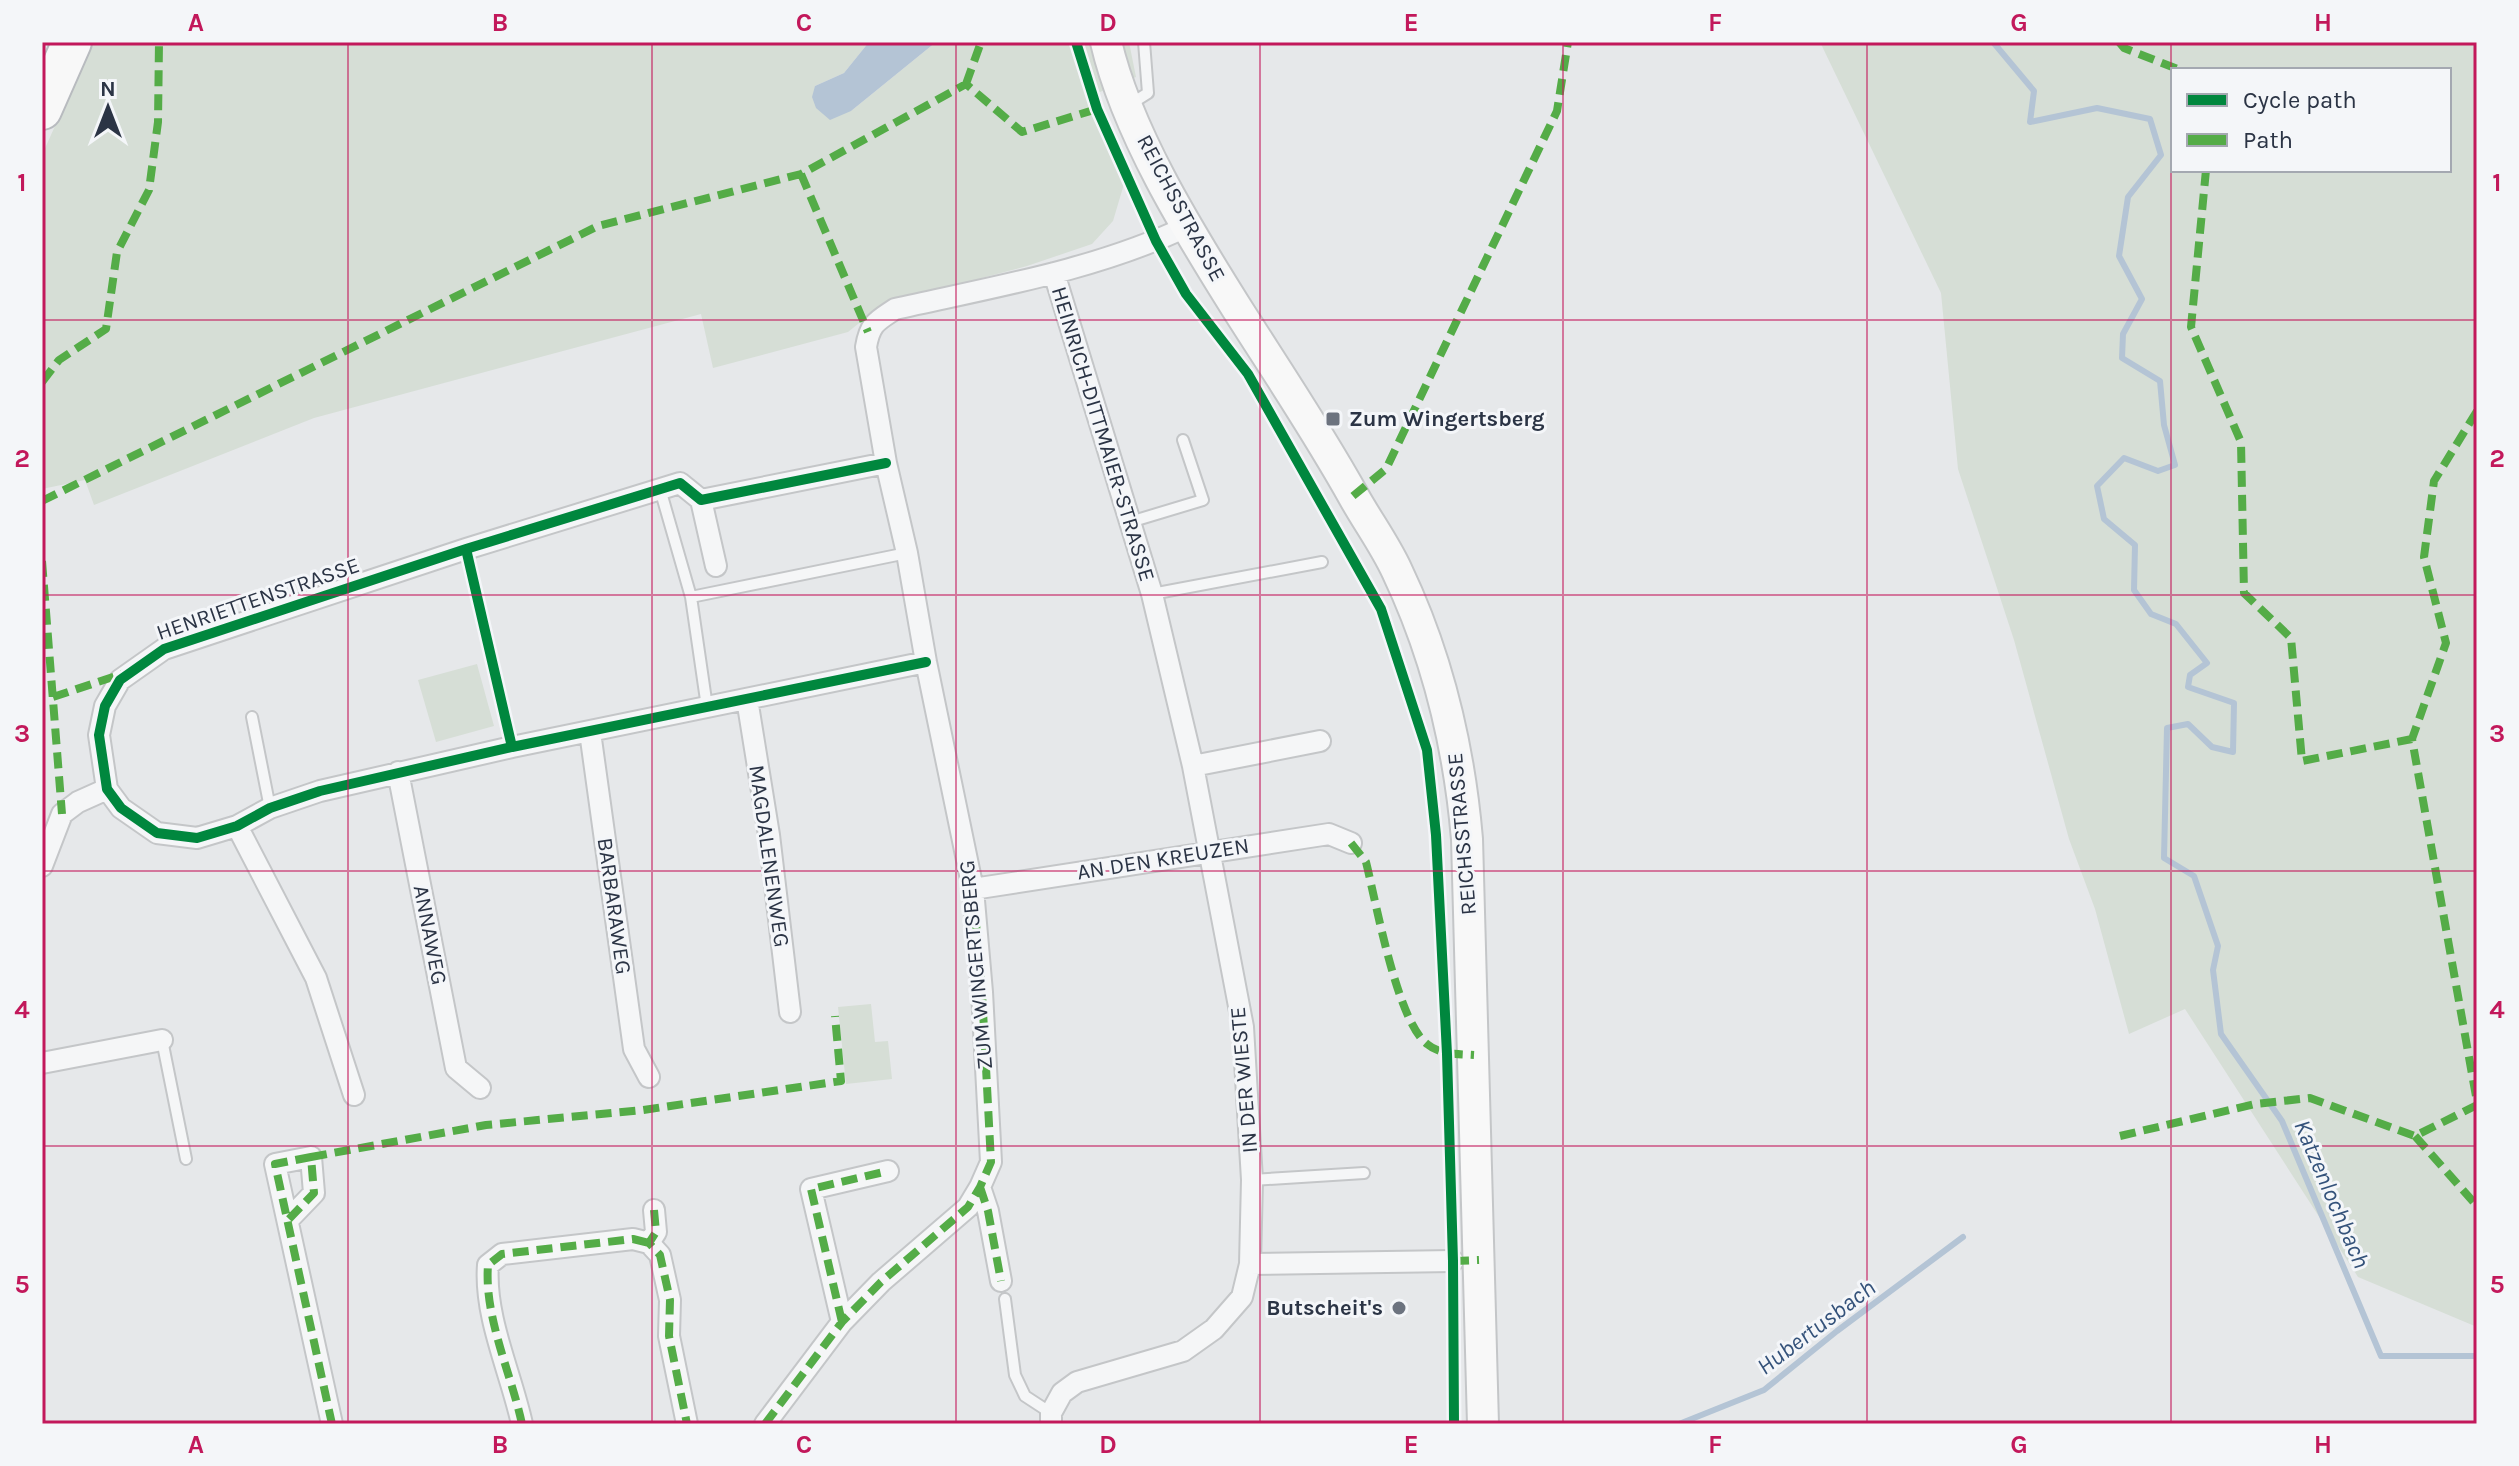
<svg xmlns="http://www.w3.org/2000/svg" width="2519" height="1466" font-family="Karla,sans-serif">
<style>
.green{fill:#d6ded6;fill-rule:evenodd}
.water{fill:#b4c4d5}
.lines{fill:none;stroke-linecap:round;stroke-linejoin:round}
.stream{stroke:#b4c4d5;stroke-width:6}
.lane-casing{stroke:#c4c6c8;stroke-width:14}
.street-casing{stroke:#c4c6c8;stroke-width:24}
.secondary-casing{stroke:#c4c6c8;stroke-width:34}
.highway-casing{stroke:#b8bbbf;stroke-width:42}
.lane{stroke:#f5f6f7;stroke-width:10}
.street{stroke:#f5f6f7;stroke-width:20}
.secondary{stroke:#f8f8f8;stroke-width:30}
.highway{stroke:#f8f8f8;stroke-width:38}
.quiet{stroke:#54ac47;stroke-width:8;stroke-dasharray:16 8;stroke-linecap:butt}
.cycleway-casing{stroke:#f4f6f9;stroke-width:15}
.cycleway{stroke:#00873e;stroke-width:10}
.grid{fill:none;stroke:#c2185b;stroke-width:2;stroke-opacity:0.55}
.poi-dot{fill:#6c737f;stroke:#f4f6f9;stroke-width:3}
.labels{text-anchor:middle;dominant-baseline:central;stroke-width:6;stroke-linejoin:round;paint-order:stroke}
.street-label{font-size:22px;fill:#2b3445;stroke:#f4f6f9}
.poi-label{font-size:22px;font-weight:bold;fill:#2b3445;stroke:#f4f6f9;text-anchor:start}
.water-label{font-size:24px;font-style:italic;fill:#34527a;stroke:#f4f6f9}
.neatline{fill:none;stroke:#c2185b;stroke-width:3}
.grid-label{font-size:26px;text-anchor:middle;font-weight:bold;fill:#c2185b}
</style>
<rect width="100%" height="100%" fill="#e6e8ea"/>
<path class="green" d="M89,42H869L844,73L815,86L851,111L936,42H1129L1136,77L1088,97L1124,184L1113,221L1092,244L1027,266L883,304L848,332L713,368L701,314L314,418L94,505L85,480L42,489V155L81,68Z
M1820,42H2477V1327L2358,1277L2185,1009L2129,1034L2095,909L2069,839L2014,640L1958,469L1941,293ZM2173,70H2449V170H2173Z
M477,664L494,726L436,742L418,680Z
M871,1004L875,1042L888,1041L892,1079L846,1084L838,1007Z"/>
<path class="water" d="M869,42H936L851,111L830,120L816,108L812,97L815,86L844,73Z"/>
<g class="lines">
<path class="stream" d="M1993,42L2034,91L2030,122L2097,108L2150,119L2161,155L2128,197L2119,256L2142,299L2123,334L2122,358L2160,381L2164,425L2175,465L2158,471L2124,458L2097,486L2104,519L2135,545L2134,590L2151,614L2176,624L2207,663L2190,675L2188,687L2234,703L2233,752L2212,747L2188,724L2167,728L2164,858L2194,876L2218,946L2213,970L2221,1034L2282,1121L2381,1356H2477
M1679,1424L1764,1390L1837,1331L1963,1237"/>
<defs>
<path id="lane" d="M1129,105L1148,93L1144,42
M660,489L691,597L707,707
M1130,522L1203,500L1183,440
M1152,594L1322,562
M691,597L907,553
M252,717L270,808
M162,1040L186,1159
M1252,1180L1364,1173
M1005,1299L1015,1375L1025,1396L1051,1413"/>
<path id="street" d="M1054,273L1152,594L1193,766L1243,1027L1252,1180L1250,1264
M886,463L701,500L680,483L466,549L164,649L120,680L105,706L99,735L107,789L121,808L157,833L197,838L237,826L270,808L320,791L512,747L926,662
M701,500L716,566
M747,699L769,835L790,1012
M590,732L634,1049L649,1077
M1193,766L1320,741
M398,772L456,1068L480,1088
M237,826L316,978L354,1095
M42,866L62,814L78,802L107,789
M973,889L1329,834L1351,843
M42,1063L162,1040
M980,1187L988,1211L1001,1281
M654,1210L656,1232L649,1243L660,1255L670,1300L669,1336L687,1424
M289,1219L314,1193L311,1157L275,1164L332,1424
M842,1322L811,1189L888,1171
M522,1424C511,1373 484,1317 488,1265L502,1254L633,1239L649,1243
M765,1424L842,1322L881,1282L968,1207L980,1187L991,1162L982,992L973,889L926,662L907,553L886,463L866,347C870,323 877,321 895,309C993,287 1095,270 1186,227
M1051,1424V1413L1062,1393L1077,1382L1183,1351L1214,1329L1242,1297L1250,1264L1453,1261"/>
<path id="secondary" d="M1106,42C1127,132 1187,229 1236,307C1276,370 1318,432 1354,497C1368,522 1385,545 1397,571C1437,655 1459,746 1467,839L1483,1424"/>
<path id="highway" d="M42,110L72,42"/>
</defs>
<use href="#lane" class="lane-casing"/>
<use href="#street" class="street-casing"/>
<use href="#secondary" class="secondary-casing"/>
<use href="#highway" class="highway-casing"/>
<use href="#lane" class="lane"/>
<use href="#street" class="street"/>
<use href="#secondary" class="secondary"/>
<use href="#highway" class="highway"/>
<path class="quiet" d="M2119,42L2124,48L2180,70
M966,84L981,42
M2206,170L2191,327L2241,442L2244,593L2291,638L2302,761L2412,739
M801,174L868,332
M42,382L59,360L106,329L117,252L149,190L158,122L159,42
M2477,411L2434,481L2424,557L2446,643L2412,739L2477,1102
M1353,496L1386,469L1557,111L1568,42
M42,501L598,226L801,174L966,84L1022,132L1097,109
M42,561L62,814
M53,697L125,673
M1351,843L1366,862C1376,902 1397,1021 1427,1044C1440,1055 1458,1054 1474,1055
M2120,1136L2255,1104L2310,1098L2415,1136L2477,1105
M2415,1136L2477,1206
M311,1157L486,1125L643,1110L841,1081L835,1016
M980,1187L988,1211L1001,1281
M654,1210L656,1232L649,1243L660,1255L670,1300L669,1336L687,1424
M289,1219L314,1193L311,1157L275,1164L332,1424
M1453,1261L1479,1260
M842,1322L811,1189L888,1171
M522,1424C511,1373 484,1317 488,1265L502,1254L633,1239L649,1243
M765,1424L842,1322L881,1282L968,1207L980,1187L991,1162L982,992L973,889"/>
<defs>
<path id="cycleway" d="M1076,42L1097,109L1156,241L1186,294L1248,374L1381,609L1427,750L1436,835L1447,1054L1453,1261L1454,1424
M886,463L701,500L680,483L466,549L164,649L120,680L105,706L99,735L107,789L121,808L157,833L197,838L237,826L270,808L320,791L512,747L926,662
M466,549L512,747"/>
</defs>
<use href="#cycleway" class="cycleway-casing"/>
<use href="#cycleway" class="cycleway"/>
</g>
<path class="grid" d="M348,42V1424M652,42V1424M956,42V1424M1260,42V1424M1563,42V1424M1867,42V1424M2171,42V1424M42,320H2477M42,595H2477M42,871H2477M42,1146H2477"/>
<g class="poi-dot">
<rect x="1325" y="411" width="16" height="16" rx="4"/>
<circle cx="1399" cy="1308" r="8"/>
</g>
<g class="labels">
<g class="street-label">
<text transform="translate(1181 208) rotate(62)">REICHSSTRASSE</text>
<text transform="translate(1103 434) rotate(73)">HEINRICH-DITTMAIER-STRASSE</text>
<text transform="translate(258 599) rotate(-19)">HENRIETTENSTRASSE</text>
<text transform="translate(1462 834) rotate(-95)">REICHSSTRASSE</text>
<text transform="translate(769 856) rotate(82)">MAGDALENENWEG</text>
<text transform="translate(1163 859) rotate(-9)">AN DEN KREUZEN</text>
<text transform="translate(614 906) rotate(82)">BARBARAWEG</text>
<text transform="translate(430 935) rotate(79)">ANNAWEG</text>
<text transform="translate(976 965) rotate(-95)">ZUM WINGERTSBERG</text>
<text transform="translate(1244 1080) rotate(-95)">IN DER WIESTE</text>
</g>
<g class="poi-label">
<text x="1349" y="419">Zum Wingertsberg</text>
<text x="1383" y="1308" text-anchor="end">Butscheit's</text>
</g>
<g class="water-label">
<text transform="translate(2332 1194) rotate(67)">Katzenlochbach</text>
<text transform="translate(1816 1327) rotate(-37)">Hubertusbach</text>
</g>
</g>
<rect width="2519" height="1466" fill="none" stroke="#f4f6f9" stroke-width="88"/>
<rect x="2171" y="68" width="280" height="104" fill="#f4f6f9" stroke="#a4a8b1" stroke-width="2"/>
<rect x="2187" y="94" width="40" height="12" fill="#00873e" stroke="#a4a8b1" stroke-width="2"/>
<text x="2243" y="108" font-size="24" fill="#2b3445">Cycle path</text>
<rect x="2187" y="134" width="40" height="12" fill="#54ac47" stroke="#a4a8b1" stroke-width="2"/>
<text x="2243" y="148" font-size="24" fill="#2b3445">Path</text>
<g transform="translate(108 108)" stroke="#f4f6f9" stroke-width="6" paint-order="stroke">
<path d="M0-6L14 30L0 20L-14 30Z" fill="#2b3445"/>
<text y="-12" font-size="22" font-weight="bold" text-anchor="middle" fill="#2b3445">N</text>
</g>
<rect x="44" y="44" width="2431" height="1378" class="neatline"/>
<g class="grid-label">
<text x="196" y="31">A</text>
<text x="500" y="31">B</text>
<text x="804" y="31">C</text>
<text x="1108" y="31">D</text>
<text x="1411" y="31">E</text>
<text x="1715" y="31">F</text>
<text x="2019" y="31">G</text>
<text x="2323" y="31">H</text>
<text x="22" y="191">1</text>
<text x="2497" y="191">1</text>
<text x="22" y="467">2</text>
<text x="2497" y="467">2</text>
<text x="22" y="742">3</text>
<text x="2497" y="742">3</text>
<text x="22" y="1018">4</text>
<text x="2497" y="1018">4</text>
<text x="22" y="1293">5</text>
<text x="2497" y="1293">5</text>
<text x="196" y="1453">A</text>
<text x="500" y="1453">B</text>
<text x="804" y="1453">C</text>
<text x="1108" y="1453">D</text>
<text x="1411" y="1453">E</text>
<text x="1715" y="1453">F</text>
<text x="2019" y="1453">G</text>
<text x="2323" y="1453">H</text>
</g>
</svg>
